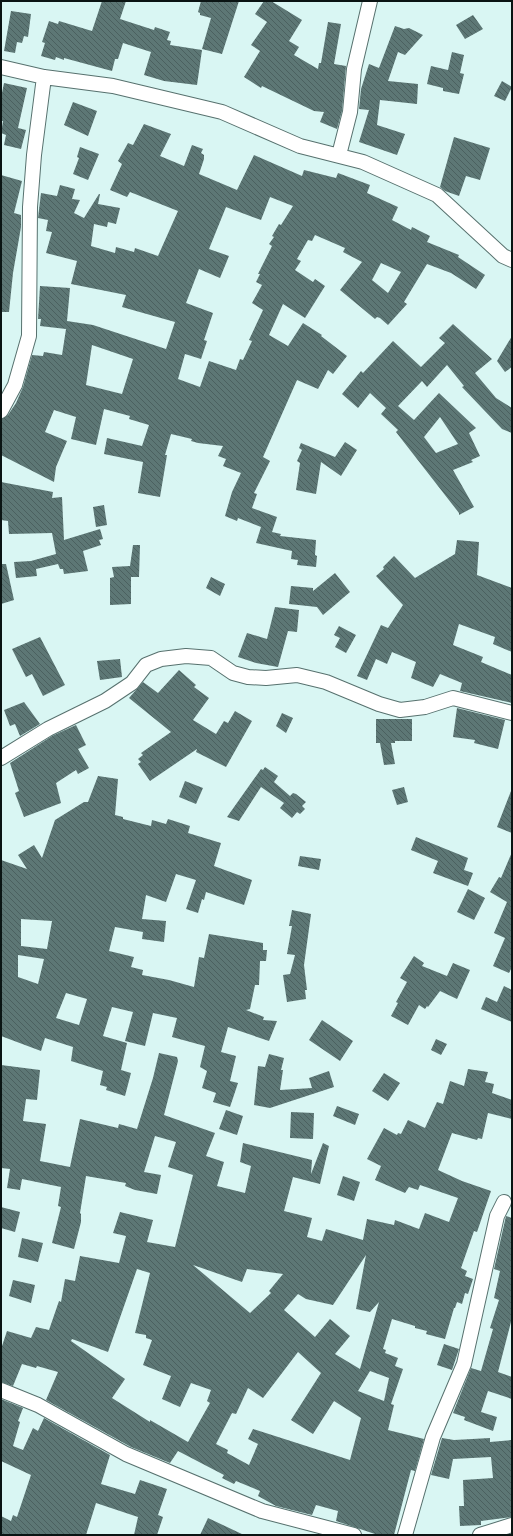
<svg xmlns="http://www.w3.org/2000/svg" width="513" height="1536" font-family="'PT Sans',sans-serif">
<style>
.building{fill:url(#building-back-hatch);fill-rule:evenodd}
.lines{fill:none;stroke-linecap:round;stroke-linejoin:round}
.minor-casing{stroke:#57716e;stroke-width:16}
.minor{stroke:#fff;stroke-width:14}
</style>
<defs>
<pattern id="building-back-hatch" width="6" height="6" patternUnits="userSpaceOnUse"><rect width="6" height="6" fill="#5d7775"/><path d="M-1 5l2 2M0 0l6 6M5-1l2 2" fill="none" stroke="#4b605f"/></pattern>
</defs>
<rect width="100%" height="100%" fill="#d9f6f3"/>
<path class="building" d="M102,1H126L120,19L154,30L155,27L170,32L167,40L171,41L170,45L202,50L197,85L164,81L144,75L151,52L123,43L118,59H115L112,71L64,58V60L56,57L55,60L41,56L45,43L42,42L49,21L58,24L59,21L92,31Z
M201,1H239L222,54L202,49L211,18L200,15V13L198,12Z
M264,1H271L302,20L289,41L299,47L294,55L318,69L319,63H321L328,22L341,24L334,64L346,66L342,111L337,129L320,122L324,112L314,111L262,86L261,88L244,77L260,51L251,45L267,22L255,14Z
M11,11L31,14L28,37L24,36L22,43L17,42L15,53L4,51Z
M473,15L483,29L465,39L456,25Z
M395,26L404,29L409,28L423,35L405,55L398,52L388,81L418,84L417,104L380,100L377,125L405,134L397,155L359,142L369,110L359,109L361,89L369,64L379,68Z
M452,52L464,55L460,73L464,74L459,94L443,91V88L427,84L431,66L448,70Z
M502,81L512,87L505,101L494,96Z
M4,83L27,88L18,128L26,130L21,149L4,145L6,135L1,133L3,121H1V98Z
M73,102L97,111L88,136L64,125Z
M144,124L171,134L160,156L184,166L192,145L203,149L201,153L204,155V159L199,174L237,190L254,155L302,176L304,170L336,178L338,173L370,185L367,193L398,207L392,220L411,230L412,227L430,236L427,242L459,255L458,257L485,275L476,289L451,273L427,264L404,302L407,304L388,325L380,318L377,317L375,319L340,290L362,262L343,252L345,248L315,235L312,241L308,240L297,259L301,261L295,270L313,282L315,279L325,286L305,318L283,304L269,335L288,346L303,323L322,335L321,336L347,356L333,374L328,370L318,389L297,380L263,457L270,461L254,493L257,494L252,508L277,517L272,532L281,534L280,536L316,540L315,555L317,556L316,567L297,565L298,560L291,559L292,551L256,543L261,527L238,518L237,521L225,516L232,492L241,473L223,466L226,459L218,456L223,446L198,443L191,441L192,439L171,434L165,455H167L160,497L138,493L143,462L104,454L107,438L142,446L149,425L129,419L130,416L104,409L96,445L71,439L76,417L54,410L45,432L67,441L56,467L54,482L1,455V419L8,415L16,403L23,387L32,355L43,356L44,352L62,355L66,329L40,326L41,319H38L40,286L70,288L67,321L93,325L166,349L175,322L122,307L126,295L71,284L77,261L46,253L52,232L46,231L48,220L38,218L41,193L57,196L60,185L75,189L72,199L80,200L74,213L84,218L99,194H100L98,204L120,208L116,224L108,222L107,227L94,224L91,246L115,253L116,247L134,252L135,248L158,256L178,211L130,192L127,197L110,190L122,164L118,161L128,143L133,145ZM270,197L293,206L281,225L279,224L272,236L274,237L269,244L272,246L258,274H260L256,282L262,285L252,303L263,310L249,340L252,341L243,360L240,359L236,370L209,361L200,387L178,379L185,354L201,359L207,341L204,340L213,313L186,303L199,269L220,278L229,256L209,249L226,207L261,220ZM381,263L401,272L388,293L372,280ZM92,345L133,359L122,394L86,385Z
M454,137L490,148L480,180L466,176L459,196L445,191L440,187Z
M80,147L99,154L88,180L73,174L79,158L77,157Z
M1,175L22,181L14,213L21,215V227L13,273L9,312H1Z
M453,324L492,359L475,373L496,398L512,408V433L502,429L462,387L464,386L447,365L427,387L422,381L398,406L414,420L439,393L476,428L469,433L480,456L471,460L473,462L453,470L474,507L459,515V513L396,432L398,430L381,414L386,408L370,393L358,408L342,394L361,371L363,373L393,341L421,367L445,343L439,338ZM440,417L458,444L436,453L424,437Z
M512,336V367L505,372L497,361Z
M345,442L357,450L341,476L321,462L316,494L296,490L300,463L297,461L302,450L299,448L301,443L335,457Z
M1,482L53,492L52,498L62,497L64,540L100,529L103,539L99,540L101,545L83,551L88,571L64,574L63,569H60L58,564L36,569L37,576L16,578L14,562L31,561L56,554L52,533L9,534L8,521L1,520Z
M104,505L107,525L96,527L93,507Z
M457,540L479,542L477,575L512,588V652L493,644L495,637L459,624L453,645L483,657L481,662L512,675V703L460,691L462,683L440,674L433,687L411,678L416,662L392,652L387,664L376,659L367,680L357,676L381,625L388,628L403,605L376,576L384,569L383,567L394,556L415,578L455,554Z
M133,545H140L139,577H131V604L110,605V578L114,577L112,567L130,566Z
M1,564H6L14,600L1,604Z
M335,573L350,592L323,615L317,607L289,604L291,586L313,588V591Z
M211,577L225,584L220,596L206,588Z
M275,607L299,610L297,632L288,631L278,667L256,663L238,657L247,633L267,639Z
M339,626L356,635L346,653L335,647L340,638L334,635Z
M40,637L65,685L43,696L32,674L26,677L12,649Z
M120,659L122,677L100,680L97,661Z
M179,670L196,685L194,687L209,698L193,720L216,734L224,721L228,723L235,711L252,721L226,767L196,752L197,749L150,781L138,764L141,762L138,759L143,755L141,753L171,732L129,698L143,682L158,693Z
M24,702L40,724L20,736L15,724L10,726L4,710Z
M457,708L505,720L498,749L474,743L475,740L453,737Z
M282,713L293,718L286,733L276,726Z
M376,719H412V741H395V743H391L395,764L384,765L380,743H376Z
M76,725L86,745L78,749L89,768L78,774L76,770L56,783L61,803L24,817L15,793L19,791L10,763L52,736Z
M265,767L278,776L274,782L290,796L293,793L296,794L306,802L302,806L305,809L300,814L297,812L292,818L280,808L284,803L261,787L239,821L227,817L261,769L263,770Z
M98,776L118,779L115,815L123,817V819L151,826L152,820L166,824L168,819L190,826L188,833L221,843L214,866L252,880L244,905L206,892L204,900L202,899L198,913L186,909L196,880L176,874L166,902L146,895L142,919L166,921L164,942L142,939L143,932L115,927L109,951L134,957L131,967L143,970L142,975L169,980L194,987L199,957L204,958L209,934L263,943V950H267L266,961H260L259,985H255L250,1009L246,1010L264,1017L263,1020L277,1021L269,1041L228,1027L221,1052L236,1056L230,1081L238,1083L230,1107L213,1102L216,1093L202,1088L207,1071L200,1067L205,1046L172,1037L177,1018L153,1013L145,1046L125,1041L133,1012L112,1007L103,1036L127,1043L121,1070L131,1073L125,1096L106,1090L107,1087L100,1085L103,1071L71,1061L73,1047L45,1038L41,1051L1,1036V860L27,869L18,855L34,845L42,858L55,820L84,802H88ZM21,919L52,921L47,949L21,946ZM18,955L44,959L38,984L18,977ZM66,993L87,999L79,1025L56,1018Z
M185,781L203,788L196,804L179,797Z
M404,787L408,802L397,805L392,790Z
M511,791H512V833L497,827Z
M416,837L468,858L464,870L473,873L468,886L433,873L438,861L411,850Z
M512,852V967L509,973L493,966L505,938L494,933L507,902L490,892L499,877L501,878Z
M300,856L321,859L319,870L298,866Z
M468,889L485,898L474,920L457,912Z
M292,910L311,914L304,965L307,990H305L306,999L287,1002L283,975L290,974L295,955L287,954L292,926H289Z
M414,956L424,963L422,966L447,976L453,963L470,970L457,999L440,991L428,1007L427,1006L425,1009L419,1005L408,1025L391,1016L398,1003L396,1002L407,982L400,978Z
M504,986L512,990V1022L481,1009L486,997L497,1002Z
M322,1020L353,1041L340,1061L309,1040Z
M436,1039L447,1044L441,1055L431,1050Z
M159,1053L177,1057L178,1061L164,1115L215,1133L206,1156L224,1162L217,1186L245,1193L251,1166L240,1162L243,1143L312,1160L311,1174L323,1143L329,1146L320,1184L293,1177L284,1211L312,1218L307,1237L322,1241L326,1229L363,1240L367,1219L394,1225L395,1220L419,1229L425,1213L449,1222L458,1198L420,1185L418,1190L409,1187L405,1193L375,1180L381,1166L367,1159L384,1128L397,1135L398,1133L401,1134L408,1120L425,1128L437,1102L443,1104L450,1081L464,1086L468,1069L488,1072L485,1082L494,1084L492,1093L512,1100V1119L488,1113L482,1139L478,1138L477,1140L452,1133L438,1170L462,1181L491,1191L477,1232L474,1231L461,1268L467,1271L465,1276L473,1279L468,1294L465,1293L462,1304L457,1302L455,1308H454L445,1339L426,1334L427,1331L415,1328V1326L392,1319L383,1349L386,1350L385,1353L398,1358L395,1366L403,1369L391,1404L394,1405L388,1430L424,1439L415,1471L411,1470L394,1535H378L336,1521L338,1511L316,1505L312,1515L276,1506L258,1496L260,1491L236,1481L234,1484L222,1478L224,1475L178,1451L170,1463L131,1447L46,1400L58,1372L37,1366L36,1368L22,1364L13,1386L1,1382V1349L7,1331L31,1338L36,1327L49,1330L59,1301L61,1302L65,1279L75,1281L80,1256L119,1263L126,1236L113,1233L120,1212L153,1220L147,1242L175,1247L193,1175L168,1167L176,1142L155,1136L144,1172L161,1175L157,1194L135,1190L125,1186L126,1183L86,1176L80,1213L81,1214V1222L74,1249L52,1243L61,1207L58,1206L61,1187L22,1179L20,1190L7,1188L10,1169L1,1168V1065L40,1070L37,1100L26,1099L23,1121L46,1124L40,1161L70,1167L80,1119L118,1128L119,1124L137,1129L153,1078ZM366,1255L356,1309L370,1312L379,1302L360,1369L335,1354L350,1336L330,1319L315,1337L284,1310L298,1294L306,1299L333,1305ZM193,1265L242,1282L247,1269L283,1274L269,1291L271,1293L250,1313ZM137,1269L150,1273L135,1333L146,1335V1338L152,1340L143,1365L171,1376L162,1399L180,1407L191,1383L211,1390L207,1401L210,1403L188,1442L150,1420V1422L112,1398L125,1379L71,1341L72,1339L108,1352ZM298,1352L321,1373L291,1420L313,1434L334,1401L361,1418L350,1460L253,1429L248,1439L258,1444L249,1465L227,1453L228,1450L216,1444L232,1413L236,1414L248,1388L263,1398ZM370,1371L389,1378L384,1401L358,1391Z
M269,1054L284,1058L281,1070H283L280,1090L312,1088L309,1078L329,1071L334,1087L270,1108L254,1105L258,1066L265,1067Z
M384,1073L400,1083L388,1101L372,1091Z
M337,1106L359,1114L355,1125L333,1116Z
M226,1110L243,1116L237,1135L219,1129Z
M291,1112L314,1113L313,1139L290,1138Z
M343,1176L360,1182L354,1201L337,1195Z
M1,1207L20,1212L15,1232L1,1228Z
M506,1216L512,1218V1318L498,1372L512,1377V1399L488,1391L481,1412L497,1417L493,1431L464,1420L465,1417L453,1413L471,1368L481,1371L493,1329L490,1328L499,1300L494,1298L500,1271L494,1269Z
M22,1238L43,1243L38,1262L18,1257Z
M13,1280L35,1285L31,1303L9,1296Z
M444,1344L459,1349L452,1370L437,1365Z
M1,1399L23,1408L18,1421L20,1422L13,1446L23,1450L33,1428L38,1431L44,1418L110,1455L101,1484L135,1494L140,1480L167,1489L158,1515L163,1517L157,1535H134L138,1517L96,1503L86,1535H1V1516L11,1521L13,1515L17,1517L31,1475L1,1461Z
M442,1438L454,1440L490,1438V1442L512,1440V1517L481,1521V1525L460,1526L459,1506H464L463,1480L493,1478L491,1457L453,1459L449,1479L431,1475Z
M208,1518L244,1535H200Z"/>
<g class="lines">
<defs>
<path id="minor" d="M1,67L44,77L113,86L222,112L300,146L363,162L437,195L503,256L512,260
M339,155L350,112L354,69L370,1
M1,411L15,385L29,336L30,207L34,155L44,77
M1,758L48,729L105,701L132,683L146,665L161,659L186,656L211,658L233,673L248,677L266,678L297,675L326,682L379,704L400,710L425,707L453,698L512,713
M1,1390L38,1405L126,1454L262,1511L354,1535
M405,1535L433,1437L464,1364L497,1216L504,1202
M480,1535L512,1525"/>
</defs>
<use href="#minor" class="minor-casing"/>
<use href="#minor" class="minor"/>
</g>
<rect width="513" height="1536" fill="none" stroke="#0a1413" stroke-width="4"/>
</svg>
